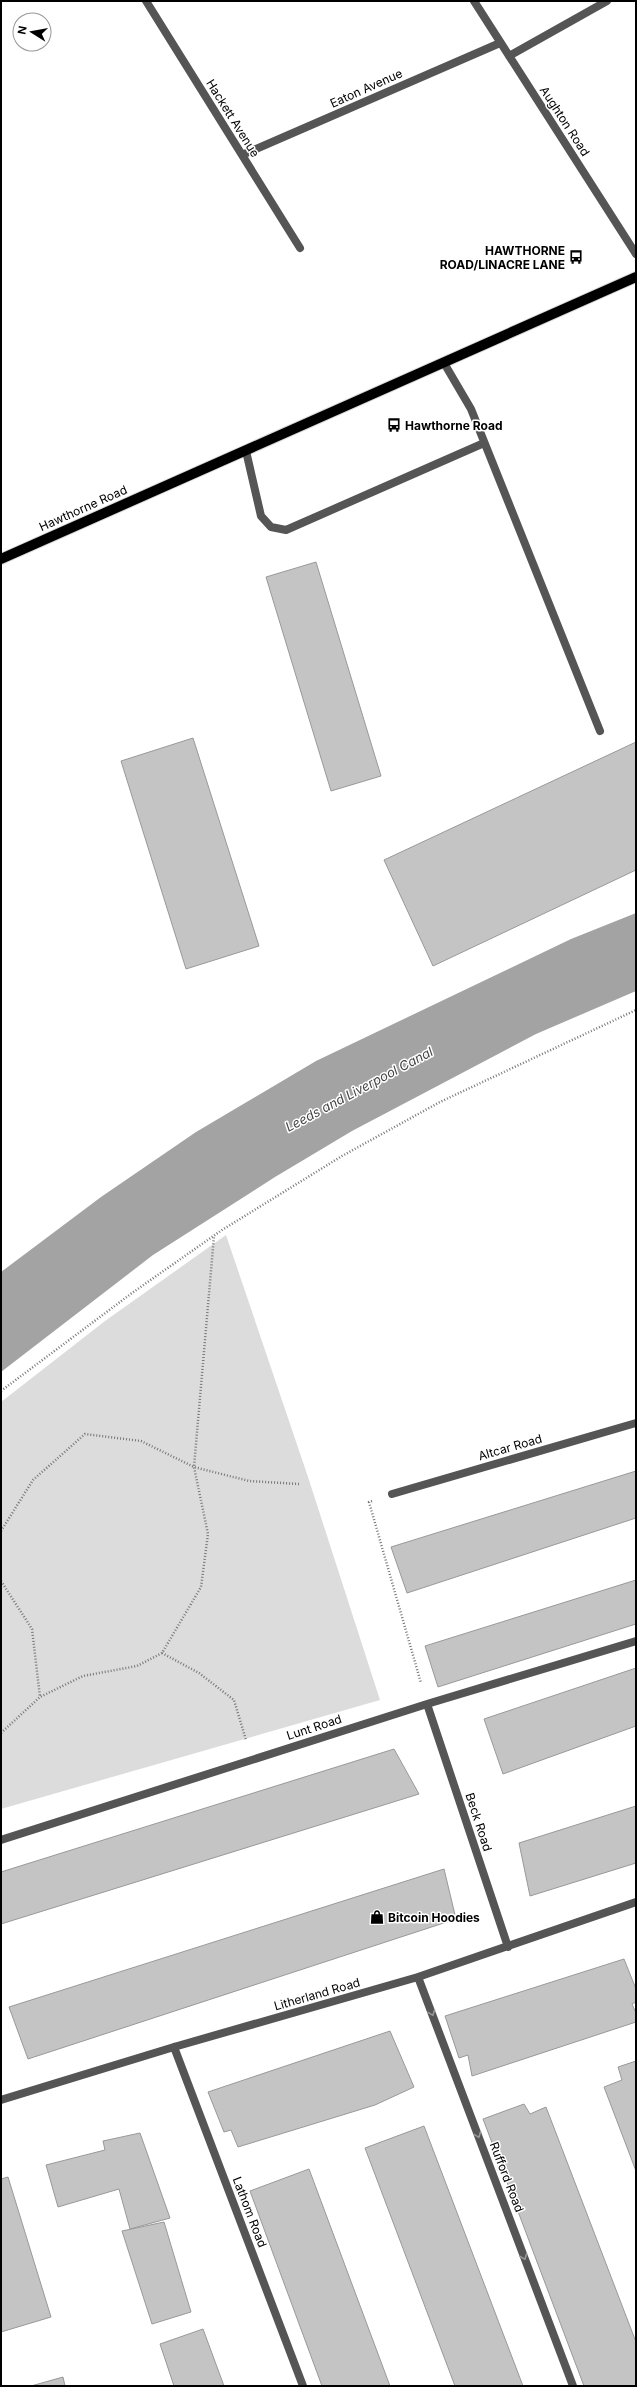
<svg xmlns="http://www.w3.org/2000/svg" width="637" height="2387" font-family="Inter,sans-serif">
<style>
.green{fill:#dcdcdc}
.water{fill:#a3a3a3}
.building{fill:#c4c4c4;stroke:#999}
.lines{fill:none;stroke-linecap:round;stroke-linejoin:round}
.primary-casing{stroke:#dbdbdb;stroke-width:12}
.path{stroke:#777;stroke-width:2.5;stroke-dasharray:1 2;stroke-linecap:butt}
.lane{stroke:#555;stroke-width:8}
.street{stroke:#555;stroke-width:8}
.primary{stroke:#000;stroke-width:10}
.oneway{stroke:#999}
.labels{text-anchor:middle;dominant-baseline:central;stroke-width:3;stroke-linejoin:round;paint-order:stroke}
.street-label{font-size:12px;fill:#000;stroke:#fff}
.poi-label{font-size:12px;font-weight:bold;fill:#000;stroke:#fff;text-anchor:start}
.water-label{font-size:13px;font-style:italic;fill:#444;stroke:#fff}
</style>
<rect width="100%" height="100%" fill="#fff"/>
<path class="green" d="M226,1235L308,1477L380,1700L1,1809V1402L105,1321Z"/>
<path class="water" d="M636,913V991L536,1034L352,1131L275,1177L153,1255L1,1372V1272L101,1197L196,1132L316,1061L571,939Z"/>
<path class="building" d="M316,562L381,776L331,791L266,577Z
M193,738L259,946L186,969L121,761Z
M636,742V870L433,966L384,860Z
M636,1471V1518L407,1593L391,1547Z
M636,1580V1624L438,1687L425,1646Z
M636,1668V1726L503,1774L484,1719Z
M394,1749L419,1794L1,1924V1872Z
M636,1806V1863L530,1896L519,1843Z
M444,1869L456,1919L28,2059L9,2007Z
M624,1959L636,1989V2002L632,2004L636,2013V2022L472,2076L468,2055L459,2058L445,2016Z
M390,2031L414,2087L375,2105L238,2147L231,2130L224,2132L208,2092Z
M636,2061V2171L604,2087L622,2080L618,2067Z
M524,2104L530,2114L546,2107L636,2342V2386H584L483,2119Z
M424,2126L523,2386H455L365,2148Z
M140,2133L170,2218L130,2229L119,2189L58,2207L46,2165L105,2150L103,2141Z
M309,2169L390,2386H322L250,2191Z
M8,2177L51,2317L1,2332V2179Z
M164,2222L191,2312L152,2324L122,2231Z
M203,2329L224,2386H174L160,2344Z
M63,2377L65,2386H31Z"/>
<g class="lines">
<defs>
<path id="primary" d="M1,559L636,277"/>
</defs>
<use href="#primary" class="primary-casing"/>
<path class="path" d="M1,1391L132,1293L222,1230L342,1156L440,1102L636,1010
M372,1501L369,1502L421,1683
M1,1531L33,1480L85,1434L141,1441L194,1467L249,1481L299,1484
M1,1581L32,1629L40,1697
M162,1653L199,1673L234,1700L246,1740
M1,1733L40,1697L83,1676L137,1666L162,1653L201,1587L208,1534L194,1467L214,1236"/>
<path class="lane" d="M444,363L471,409L600,731
M246,451L261,516L271,527L286,530L484,443"/>
<path class="street" d="M146,1L300,248
M474,1L636,254
M509,56L607,1
M242,155L500,43
M392,1494L636,1423
M427,1704L508,1947
M1,1840L427,1704L636,1641
M418,1977L573,2386
M174,2047L303,2386
M1,2100L174,2047L418,1977L636,1902"/>
<use href="#primary" class="primary"/>
</g>
<defs><path id="oneway-chevron" d="M-2-3.5L2.5 0L-2 3.5" fill="none" stroke-width="1.6" stroke-linecap="round" stroke-linejoin="round"/></defs>
<g class="oneway">
<use href="#oneway-chevron" transform="translate(432 2013) rotate(69)"/>
<use href="#oneway-chevron" transform="translate(478 2135) rotate(69)"/>
<use href="#oneway-chevron" transform="translate(524 2257) rotate(69)"/>
</g>
<defs>
<symbol id="bus-bare" viewBox="-9 -9 18 18"><path d="M-5-6H5V4H4V6H2V4H-2V6H-4V4H-5ZM-3.5-4V0h7V-4ZM-3.5 1.2v1.5H-2V1.2ZM2 1.2v1.5H3.5V1.2Z" fill="#000" stroke="#fff" stroke-width="2.5" paint-order="stroke"/></symbol>
<symbol id="shop-bare" viewBox="-9 -9 18 18"><path d="M-5-2.5h2.3a2.7 3.5 0 0 1 5.4 0H5L5.5 6h-11ZM-1.5-2.5h3a1.5 2.3 0 0 0-3 0Z" fill="#000" stroke="#fff" stroke-width="2.5" paint-order="stroke"/></symbol>
</defs>
<g fill-rule="evenodd">
<use href="#bus-bare" x="566" y="247" width="20" height="20"/>
<use href="#bus-bare" x="384" y="415" width="20" height="20"/>
<use href="#shop-bare" x="367" y="1907" width="20" height="20"/>
</g>
<g class="labels">
<g class="street-label">
<text transform="translate(366 88) rotate(-24)">Eaton Avenue</text>
<text transform="translate(233 118) rotate(58)">Hackett Avenue</text>
<text transform="translate(565 121) rotate(57)">Aughton Road</text>
<text transform="translate(83 508) rotate(-24)">Hawthorne Road</text>
<text transform="translate(510 1447) rotate(-16)">Altcar Road</text>
<text transform="translate(314 1727) rotate(-18)">Lunt Road</text>
<text transform="translate(479 1822) rotate(72)">Beck Road</text>
<text transform="translate(317 1994) rotate(-16)">Litherland Road</text>
<text transform="translate(507 2177) rotate(69)">Rufford Road</text>
<text transform="translate(250 2212) rotate(69)">Lathom Road</text>
</g>
<g class="poi-label">
<text x="565" y="250" text-anchor="end">HAWTHORNE<tspan x="565" dy="14">ROAD/LINACRE LANE</tspan></text>
<text x="405" y="425">Hawthorne Road</text>
<text x="388" y="1917">Bitcoin Hoodies</text>
</g>
<g class="water-label">
<text transform="translate(359 1089) rotate(-28)">Leeds and Liverpool Canal</text>
</g>
</g>
<rect width="637" height="2387" fill="none" stroke="#000000" stroke-width="4"/>
<g transform="translate(32 32) rotate(281)"><circle r="19" fill="#ffffff" stroke="#999999"/>
<path d="M0-3L7 15L0 10L-7 15Z" fill="#000000"/>
<text y="-6" font-size="11" font-weight="bold" text-anchor="middle" fill="#000000">N</text>
</g>
</svg>
